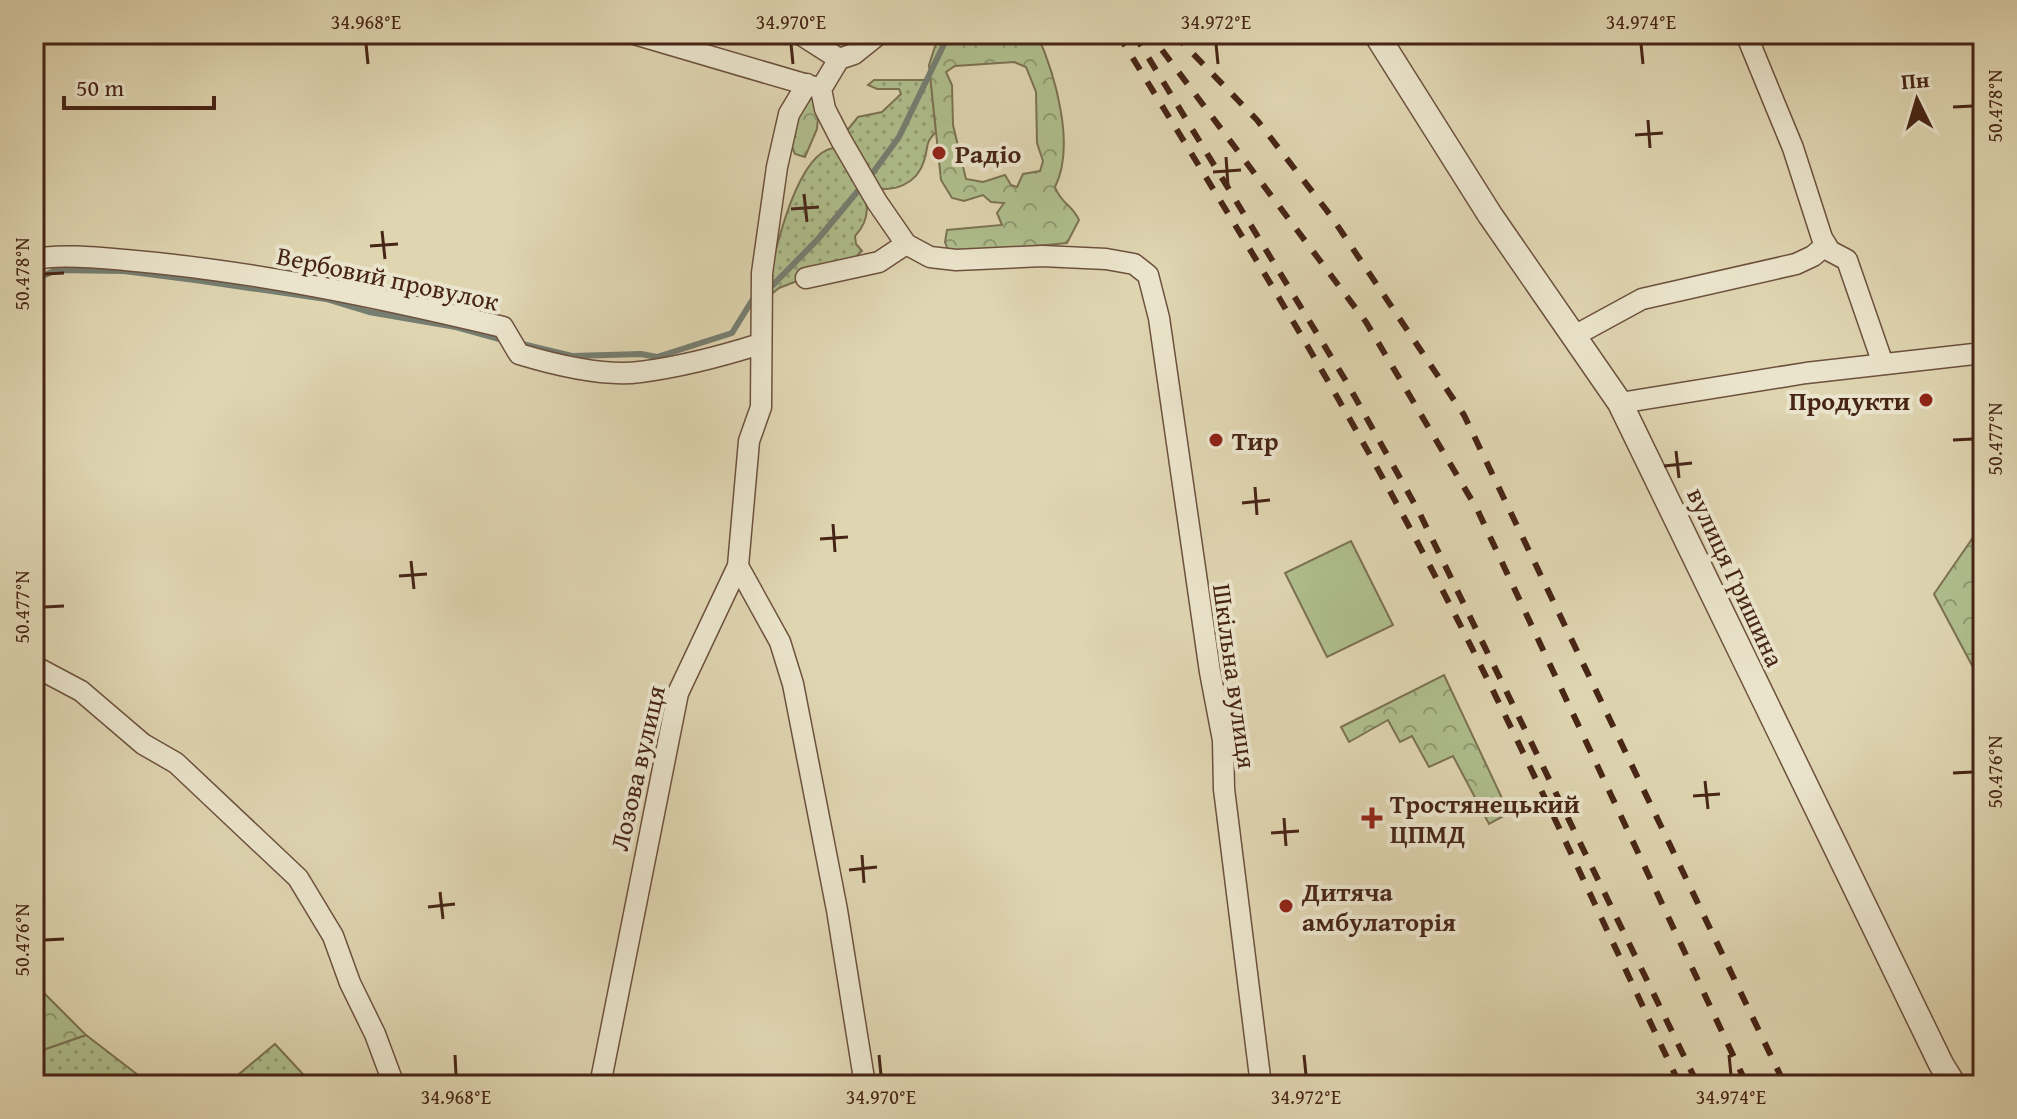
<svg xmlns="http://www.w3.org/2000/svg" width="2017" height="1119" font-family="'Gentium Book Plus',serif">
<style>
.grass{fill:url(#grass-dots);stroke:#7b7252;stroke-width:2}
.forest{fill:url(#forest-crowns);stroke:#7b7252;stroke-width:2;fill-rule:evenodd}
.park{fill:#afbe8d;stroke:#7b7252;stroke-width:2}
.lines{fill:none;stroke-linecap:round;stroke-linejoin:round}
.stream{stroke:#757e71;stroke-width:6}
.minor-casing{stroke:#6d513d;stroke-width:23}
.tertiary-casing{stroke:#6d513d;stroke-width:27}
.minor{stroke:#eae4cc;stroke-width:20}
.tertiary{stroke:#eae4cc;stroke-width:24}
.rail{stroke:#472516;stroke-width:6;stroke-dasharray:14 14;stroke-linecap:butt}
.ticks{fill:none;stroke:#472516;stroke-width:3}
.poi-dot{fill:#8f2418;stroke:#eae4cc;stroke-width:3}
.labels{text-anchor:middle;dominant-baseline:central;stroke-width:8;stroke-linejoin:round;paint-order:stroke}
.poi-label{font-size:26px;font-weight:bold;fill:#472516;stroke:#eae4cc;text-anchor:start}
.street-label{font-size:26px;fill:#472516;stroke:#eae4cc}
.neatline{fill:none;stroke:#472516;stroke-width:3}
.ticks-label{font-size:20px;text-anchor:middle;fill:#472516}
</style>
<defs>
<pattern id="grass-dots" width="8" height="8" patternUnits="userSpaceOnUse" patternTransform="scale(2)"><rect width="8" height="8" fill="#afbe8d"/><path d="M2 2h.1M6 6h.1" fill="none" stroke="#909a72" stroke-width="1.8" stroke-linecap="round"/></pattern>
<pattern id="forest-crowns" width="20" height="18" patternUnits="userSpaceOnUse" patternTransform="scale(2)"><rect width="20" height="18" fill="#afbe8d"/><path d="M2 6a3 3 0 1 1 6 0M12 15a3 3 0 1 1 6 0" fill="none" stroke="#909a72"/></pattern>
</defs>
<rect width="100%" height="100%" fill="#dfd5b1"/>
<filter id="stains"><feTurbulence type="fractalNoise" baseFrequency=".0025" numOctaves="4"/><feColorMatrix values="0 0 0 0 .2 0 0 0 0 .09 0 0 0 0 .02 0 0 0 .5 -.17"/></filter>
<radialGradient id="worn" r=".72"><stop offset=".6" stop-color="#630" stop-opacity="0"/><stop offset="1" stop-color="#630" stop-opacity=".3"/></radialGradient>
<path class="grass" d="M874,80H931L936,132C924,144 929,146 924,161C917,184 894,193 872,187L845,133L858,117L882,112L901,94L899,89H877L868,85Z
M833,148L838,150C855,179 883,206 855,236L856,244L862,251L852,260L779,288L763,301C772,267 793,155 833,148Z
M86,1035L151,1085H34V1053Z
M275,1044L313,1085H226Z"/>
<path class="forest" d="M939,34L1017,36L1037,34C1055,74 1076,146 1055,187C1061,204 1072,204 1079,220L1067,243L957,254L948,250L945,242L947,230L1002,225L997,213L1004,203L991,202L983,195L964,201L952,198L941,180L929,65ZM1014,62L1026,67L1036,92L1037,143L1043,161L1040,171L1023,174L1017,187L1011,185L1005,175L983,182L966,179L953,125L952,85L946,72L955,66Z
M811,97L819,105L817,129L805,157L795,154L790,142L803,99Z
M1983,523V686L1934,594Z
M1444,675L1509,813L1489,824L1453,756L1429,767L1412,736L1400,742L1388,720L1349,742L1341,727Z
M34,983L86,1035L34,1053Z"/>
<path class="park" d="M1351,541L1393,625L1327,657L1285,573Z"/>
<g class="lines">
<path class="stream" d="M869,178L899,137L949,34
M34,280L56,270L124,271L195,280L326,299L369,312L456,327L503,340
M768,290L818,239L862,186
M518,343L572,356L641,354L657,357L732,333L753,299"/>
<defs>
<path id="minor" d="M634,34L818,88
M800,34L839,59
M879,34L854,54L839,59L821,89L825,109L841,140L877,202L906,244L930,257L956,260L1042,256L1106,259L1134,264L1148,275L1159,318L1210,672L1223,740L1224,789L1261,1085
M1746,34L1793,148L1822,238L1830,251L1847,260L1883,364
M34,260C54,253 103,258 125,260C254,271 377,297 503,327L519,354C552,364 605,377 640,372C680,367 722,356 760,344
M806,278L879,262L906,244
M1574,336L1642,299L1796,264L1813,256L1826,245
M1620,403L1806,373L1983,353
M738,566L780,642L793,684L837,910L865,1085
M34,666L81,691L143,744L176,763L298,878L333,936L350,983L375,1034L394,1085
M600,1085L678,693L738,566L749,441L761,407L762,273L777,167L789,114L807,84"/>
<path id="tertiary" d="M1376,34L1490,215L1620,403L1941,1064L1954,1085"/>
</defs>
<use href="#minor" class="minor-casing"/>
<use href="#tertiary" class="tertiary-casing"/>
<use href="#minor" class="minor"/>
<use href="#tertiary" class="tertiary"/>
<path class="rail" d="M1118,34C1216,194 1316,353 1405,519C1504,703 1590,896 1680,1085
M1134,34L1346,381L1419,512L1698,1085
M1174,34L1257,120L1331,216L1464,415L1785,1085
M1162,50L1366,322L1477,509L1747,1085"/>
</g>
<path class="ticks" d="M366,44L368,64M791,44L793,64M1216,44L1218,64M1641,44L1643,64M1953,107L1973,106M1648,120L1650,148M1635,135L1663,133M1226,157L1228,185M1213,172L1241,170M804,194L807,222M791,209L819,207M382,231L385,259M370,246L398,244M44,274L64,273M1953,440L1973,439M1676,451L1679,478M1664,466L1692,463M1255,487L1257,515M1242,503L1270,500M833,524L835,552M820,539L848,537M411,561L414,589M399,576L427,574M44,607L64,606M1953,773L1973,772M1705,781L1708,809M1693,796L1720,794M1284,818L1286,846M1271,833L1299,831M862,855L864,883M849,870L877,867M440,892L443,919M428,907L455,904M44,940L64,939M455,1055L456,1075M879,1055L881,1075M1304,1055L1306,1075M1729,1055L1731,1075"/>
<g class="poi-dot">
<circle cx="939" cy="153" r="8"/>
<circle cx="1926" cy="400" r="8"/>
<circle cx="1216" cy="440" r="8"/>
<path d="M1368 806h8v8h8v8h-8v8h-8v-8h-8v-8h8z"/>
<circle cx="1286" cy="906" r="8"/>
</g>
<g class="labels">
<g class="poi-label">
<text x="955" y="153">Радіо</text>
<text x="1910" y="400" text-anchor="end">Продукти</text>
<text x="1232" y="440">Тир</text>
<text x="1390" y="803">Тростянецький<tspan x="1390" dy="30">ЦПМД</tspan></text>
<text x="1302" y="891">Дитяча<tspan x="1302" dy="30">амбулаторія</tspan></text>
</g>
<g class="street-label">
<text transform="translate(388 278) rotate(12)">Вербовий провулок</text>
<text transform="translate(1736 577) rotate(65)">вулиця Гришина</text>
<text transform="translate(1235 676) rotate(82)">Шкільна вулиця</text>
<text transform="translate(637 768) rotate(-77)">Лозова вулиця</text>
</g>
</g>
<rect width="2017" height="1119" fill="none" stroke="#dfd5b1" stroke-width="88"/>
<g transform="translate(1917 100) rotate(355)" stroke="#eae4cc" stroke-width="6" paint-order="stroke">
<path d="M0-6L14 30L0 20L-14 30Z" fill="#472516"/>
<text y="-12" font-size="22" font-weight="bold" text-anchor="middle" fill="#472516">Пн</text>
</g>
<path d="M64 96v12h150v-12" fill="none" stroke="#472516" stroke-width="4"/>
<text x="76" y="96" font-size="24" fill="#472516" stroke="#eae4cc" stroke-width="6" paint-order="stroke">50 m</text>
<rect x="44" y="44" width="1929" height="1031" class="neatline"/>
<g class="ticks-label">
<text x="366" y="29">34.968°E</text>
<text x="791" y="29">34.970°E</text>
<text x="1216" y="29">34.972°E</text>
<text x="1641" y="29">34.974°E</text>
<text transform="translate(1995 106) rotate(-90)" y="7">50.478°N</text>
<text transform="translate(22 274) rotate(-90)" y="7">50.478°N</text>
<text transform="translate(1995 439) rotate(-90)" y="7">50.477°N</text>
<text transform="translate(22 607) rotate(-90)" y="7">50.477°N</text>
<text transform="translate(1995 772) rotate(-90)" y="7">50.476°N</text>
<text transform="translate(22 940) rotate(-90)" y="7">50.476°N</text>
<text x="456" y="1104">34.968°E</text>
<text x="881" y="1104">34.970°E</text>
<text x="1306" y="1104">34.972°E</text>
<text x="1731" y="1104">34.974°E</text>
</g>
<rect width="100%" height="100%" filter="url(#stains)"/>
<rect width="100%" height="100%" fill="url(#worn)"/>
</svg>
